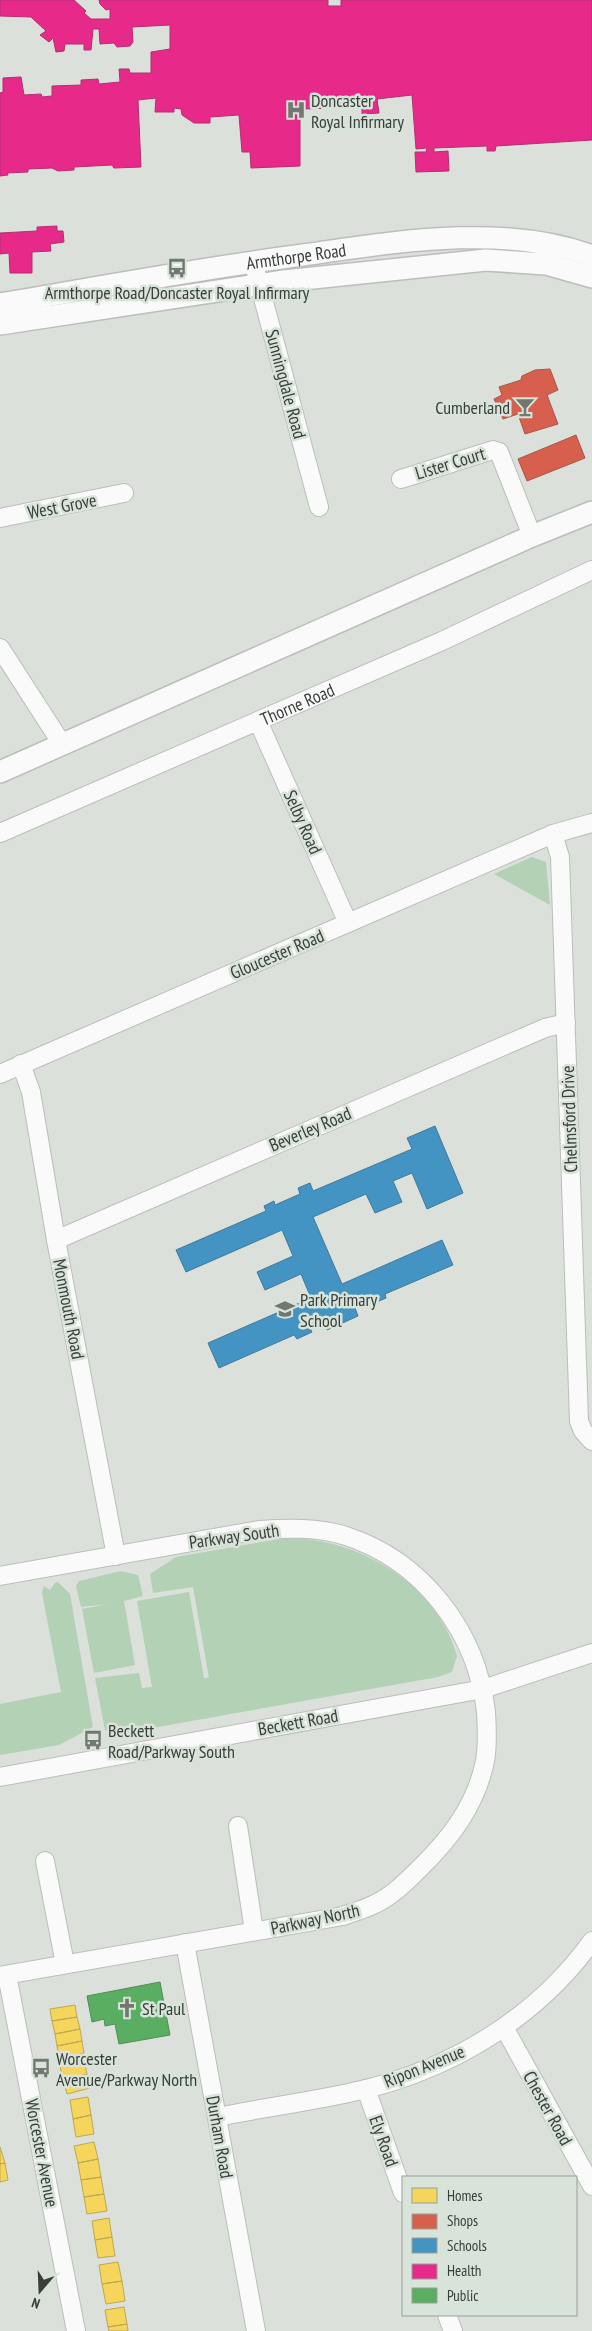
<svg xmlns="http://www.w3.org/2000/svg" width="592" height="2331" font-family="'PT Sans Narrow',sans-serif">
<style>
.green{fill:#b2d1b5}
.homes{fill:#f6d55c;stroke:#bda852}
.shops{fill:#d6604d;stroke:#a75647}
.schools{fill:#4393c3;stroke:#407a9a}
.health{fill:#e7298a;stroke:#b32f72}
.public{fill:#5aae61;stroke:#508c55}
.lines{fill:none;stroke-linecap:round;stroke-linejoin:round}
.minor-casing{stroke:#bbbebb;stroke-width:20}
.tertiary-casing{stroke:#bbbebb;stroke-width:24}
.minor{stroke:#fafafa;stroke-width:18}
.tertiary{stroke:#fafafa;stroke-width:21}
.labels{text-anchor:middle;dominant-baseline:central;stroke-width:5;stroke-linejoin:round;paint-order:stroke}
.poi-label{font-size:18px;fill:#393e3a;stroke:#d8e3d9;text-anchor:start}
.street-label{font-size:18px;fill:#393e3a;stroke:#d8e3d9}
</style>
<rect width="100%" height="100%" fill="#dbe0db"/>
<path class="green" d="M532,857L546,862L550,905L494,874Z
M279,1539C290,1539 302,1538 313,1540C376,1549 440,1593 457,1656L452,1672L438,1677L113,1735L105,1730L95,1678L139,1673L142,1688L152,1687L137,1601L189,1592L204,1678H209L193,1587L153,1593L150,1574L176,1557Z
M121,1571L138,1575L143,1596L124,1601L135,1665L94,1673L82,1609L107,1604L81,1607L76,1586L79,1581Z
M58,1582L70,1594L93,1727L59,1745L0,1755V1704L61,1692L42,1593L44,1586L50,1590L55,1583Z"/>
<path class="homes" d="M75,2005L77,2017L52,2021L50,2009Z
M77,2017L80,2029L55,2034L52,2021Z
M80,2029L82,2041L57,2046L55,2034Z
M82,2041L84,2053L59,2058L57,2046Z
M84,2061L87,2074L63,2080L60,2066Z
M87,2074L90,2088L67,2094L63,2080Z
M88,2097L91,2115L73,2119L70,2100Z
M91,2115L94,2134L76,2137L73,2119Z
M94,2142L98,2159L78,2163L74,2146Z
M0,2147L5,2163L0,2164Z
M98,2159L101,2177L81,2180L78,2163Z
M5,2163L8,2180L0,2182V2164Z
M101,2177L104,2194L84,2197L81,2180Z
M104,2194L107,2211L87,2214L84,2197Z
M109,2218L112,2237L95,2240L92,2221Z
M112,2237L115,2256L98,2258L95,2240Z
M118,2262L122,2281L102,2284L99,2265Z
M122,2281L125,2301L106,2304L102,2284Z
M124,2307L127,2324L108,2327L105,2310Z
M127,2324L128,2331H109L108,2327Z"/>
<path class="shops" d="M550,369L558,390L547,395L558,424L525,434L518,414L503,419L494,399L502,395L499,387L521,380L522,376L535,370Z
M576,435L585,458L527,481L518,459Z"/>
<path class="schools" d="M435,1126L463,1193L427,1209L412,1173L393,1181L402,1202L375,1213L366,1194L313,1217L342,1284L442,1240L453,1265L385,1294L386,1298L372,1304L370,1301L355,1308L358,1316L327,1330L324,1322L310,1328L312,1332L297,1339L294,1335L219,1368L208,1343L311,1298L301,1274L265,1290L257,1272L293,1256L282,1230L186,1272L176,1250L266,1211L264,1206L274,1201L275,1205L300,1194L298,1188L310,1183L313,1191L412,1149L407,1138Z"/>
<path class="health" d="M0,0H74L86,11L84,13L91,19H110V9L106,10L100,4L99,0H328V6H341V0H592V140L496,146L495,151H487V146L434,148V152L448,151L449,171L416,172L415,152H426L427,148L416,149L412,95L377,99L379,113L362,114V107L303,109L304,117H300V166L251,168L250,152H242L239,115L210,117V123H194L182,115L181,109L174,108V112H155L156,98L138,100L141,167L114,168L112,165L74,167V170L58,171L52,168L28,169V172L7,173L8,175L0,176V93L3,92V78L21,77L24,95L41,94L42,97L52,96V86L81,85V80L98,79L99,84L120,82L119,69H129L130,73H151V52L170,49V25L132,27L133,42L130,46L117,47L114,43L100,44L99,29H93L91,50H84V44H65L64,51L56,52L53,38L49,42L40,35L46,31L31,17L0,16Z
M57,226V231H63L64,242L50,244L51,251L32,252V273H10L9,253L0,254V233L37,231V227Z"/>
<path class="public" d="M160,1982L170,2035L119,2044L115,2024L105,2026L104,2019L92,2022L87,1996Z"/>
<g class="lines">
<defs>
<g id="minor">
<path d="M253,261L319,507"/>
<path d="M401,479L493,450L499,452L532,536"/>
<path d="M0,518L124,493"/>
<path d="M0,648L62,744"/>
<path d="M258,721L348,923"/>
<path d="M592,823L553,834L560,857L579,1421L583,1431L592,1441"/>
<path id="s1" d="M0,833L442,641L592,570"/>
<path d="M21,1064L31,1092L56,1240L116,1556"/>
<path d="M0,1074L553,834"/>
<path d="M56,1240L545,1028L566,1023"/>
<path d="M0,1576L259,1530C288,1528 318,1527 346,1536C423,1561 477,1632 486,1712C487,1728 488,1745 485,1761C476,1805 451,1838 419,1869C406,1882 392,1896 375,1904C365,1909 354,1912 343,1916L0,1976"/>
<path d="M0,1777L483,1689L592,1653"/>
<path d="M238,1826L254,1931"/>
<path d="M45,1861L65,1964"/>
<path d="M185,1943L256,2331"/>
<path d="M7,1975L76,2331"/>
<path d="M505,2029L592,2186"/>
<path d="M366,2089L403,2193"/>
<path d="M217,2117C266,2107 317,2101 366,2089C455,2067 538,2016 592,1941"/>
<path d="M447,2315L453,2331"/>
</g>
<g id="tertiary">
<path id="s2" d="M0,304C101,287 202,268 303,255C395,242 502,223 592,256"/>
<path d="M0,324L284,281L486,260L546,264L592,277"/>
<path d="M0,772L532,536L592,512"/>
</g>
</defs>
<use href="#minor" class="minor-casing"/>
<use href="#tertiary" class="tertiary-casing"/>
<use href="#minor" class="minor"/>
<use href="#tertiary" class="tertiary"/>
</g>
<defs>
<symbol id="hospital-bare" viewBox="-9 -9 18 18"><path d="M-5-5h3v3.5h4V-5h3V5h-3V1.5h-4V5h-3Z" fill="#727772" stroke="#d8e3d9" stroke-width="2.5" paint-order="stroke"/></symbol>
<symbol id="bus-bare" viewBox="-9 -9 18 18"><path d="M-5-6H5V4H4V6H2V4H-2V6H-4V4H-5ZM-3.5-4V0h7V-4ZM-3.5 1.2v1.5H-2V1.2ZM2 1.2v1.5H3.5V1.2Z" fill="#727772" stroke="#d8e3d9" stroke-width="2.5" paint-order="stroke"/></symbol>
<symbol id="bar-bare" viewBox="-9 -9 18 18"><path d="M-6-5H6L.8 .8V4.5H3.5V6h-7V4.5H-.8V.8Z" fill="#727772" stroke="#d8e3d9" stroke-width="2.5" paint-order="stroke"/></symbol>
<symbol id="school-bare" viewBox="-9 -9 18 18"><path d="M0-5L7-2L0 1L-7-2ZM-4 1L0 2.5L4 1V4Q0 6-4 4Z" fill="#727772" stroke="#d8e3d9" stroke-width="2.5" paint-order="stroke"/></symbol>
<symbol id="church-bare" viewBox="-9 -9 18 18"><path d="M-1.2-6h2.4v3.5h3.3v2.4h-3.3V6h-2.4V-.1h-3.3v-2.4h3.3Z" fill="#727772" stroke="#d8e3d9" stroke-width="2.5" paint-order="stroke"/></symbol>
</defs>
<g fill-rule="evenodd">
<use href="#hospital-bare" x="282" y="96" width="28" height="28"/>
<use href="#bus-bare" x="163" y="254" width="28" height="28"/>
<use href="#bar-bare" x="511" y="393" width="28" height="28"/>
<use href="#school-bare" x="271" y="1295" width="28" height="28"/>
<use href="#bus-bare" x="79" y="1726" width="28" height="28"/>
<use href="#church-bare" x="113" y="1994" width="28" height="28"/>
<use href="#bus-bare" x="27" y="2054" width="28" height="28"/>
</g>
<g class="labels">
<g class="poi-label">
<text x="311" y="100">Doncaster<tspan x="311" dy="21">Royal Infirmary</tspan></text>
<text x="177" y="292" text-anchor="middle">Armthorpe Road/Doncaster Royal Infirmary</text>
<text x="510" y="407" text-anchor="end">Cumberland</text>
<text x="300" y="1299">Park Primary<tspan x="300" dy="21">School</tspan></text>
<text x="108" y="1730">Beckett<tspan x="108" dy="21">Road/Parkway South</tspan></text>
<text x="142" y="2008">St Paul</text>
<text x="56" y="2058">Worcester<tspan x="56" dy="21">Avenue/Parkway North</tspan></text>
</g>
<g class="street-label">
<text stroke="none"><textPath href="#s2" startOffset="300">Armthorpe Road</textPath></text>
<text transform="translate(286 384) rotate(75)">Sunningdale Road</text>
<text transform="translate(450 463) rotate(-17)">Lister Court</text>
<text transform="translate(62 506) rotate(-11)">West Grove</text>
<text stroke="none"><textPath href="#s1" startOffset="324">Thorne Road</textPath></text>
<text transform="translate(303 822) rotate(66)">Selby Road</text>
<text transform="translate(277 954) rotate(-23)">Gloucester Road</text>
<text transform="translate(569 1119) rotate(-92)">Chelmsford Drive</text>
<text transform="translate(310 1129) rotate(-23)">Beverley Road</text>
<text transform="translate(69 1309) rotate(79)">Monmouth Road</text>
<text transform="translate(234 1536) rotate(-8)">Parkway South</text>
<text transform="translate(298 1722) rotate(-10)">Beckett Road</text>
<text transform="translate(315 1919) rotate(-12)">Parkway North</text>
<text transform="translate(424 2066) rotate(-22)">Ripon Avenue</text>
<text transform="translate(548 2108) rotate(61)">Chester Road</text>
<text transform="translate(220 2137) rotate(80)">Durham Road</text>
<text transform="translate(384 2141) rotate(70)">Ely Road</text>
<text transform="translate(42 2153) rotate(79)">Worcester Avenue</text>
</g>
</g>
<rect x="402" y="2176" width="175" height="140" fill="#d8e3d9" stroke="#98a199"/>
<rect x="412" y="2188" width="25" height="15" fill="#f6d55c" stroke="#98a199"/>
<text x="447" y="2201" font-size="15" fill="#393e3a">Homes</text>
<rect x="412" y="2214" width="25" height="15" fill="#d6604d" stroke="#98a199"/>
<text x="447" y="2226" font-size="15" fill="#393e3a">Shops</text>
<rect x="412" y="2238" width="25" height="15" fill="#4393c3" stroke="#98a199"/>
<text x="447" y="2251" font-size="15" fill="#393e3a">Schools</text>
<rect x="412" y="2264" width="25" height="15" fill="#e7298a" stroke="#98a199"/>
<text x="447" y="2276" font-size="15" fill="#393e3a">Health</text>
<rect x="412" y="2288" width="25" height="15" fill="#5aae61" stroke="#98a199"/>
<text x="447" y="2301" font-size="15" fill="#393e3a">Public</text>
<g transform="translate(40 2291) rotate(199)" stroke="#d8e3d9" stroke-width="4" paint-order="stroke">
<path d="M0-4L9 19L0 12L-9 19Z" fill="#393e3a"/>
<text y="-8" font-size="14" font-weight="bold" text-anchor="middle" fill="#393e3a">N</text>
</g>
</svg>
